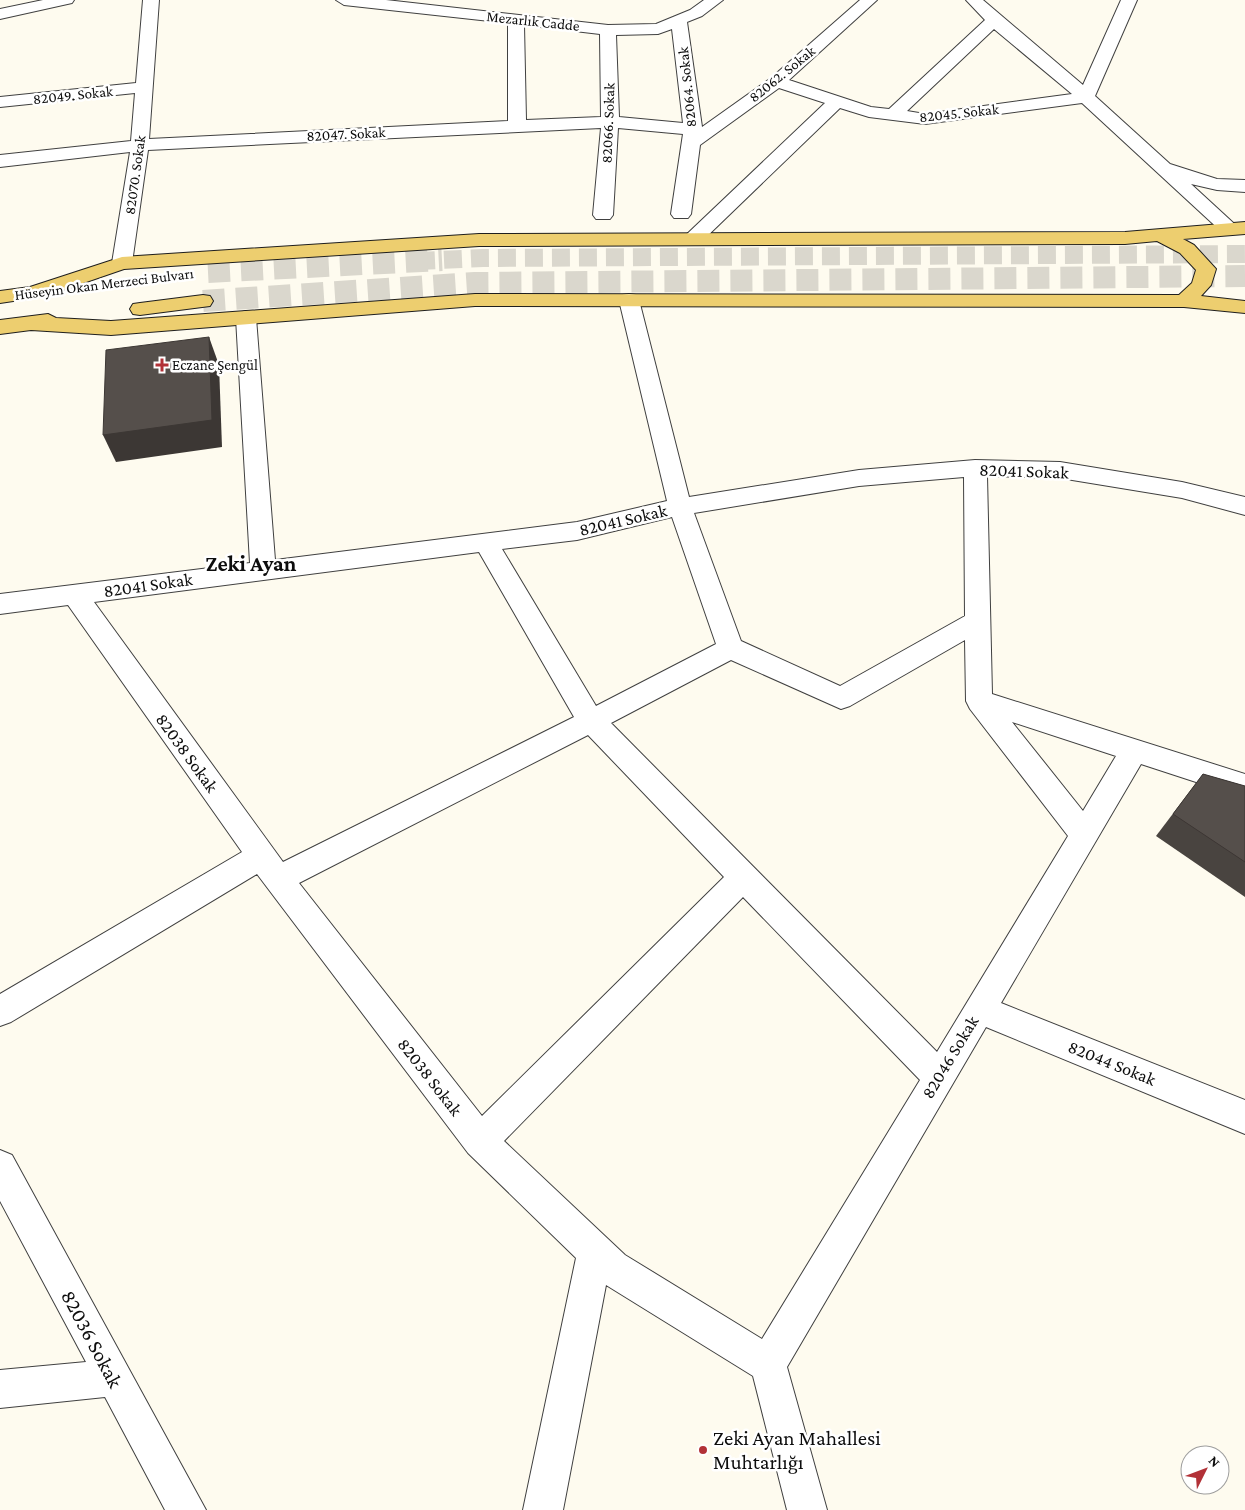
<svg xmlns="http://www.w3.org/2000/svg" width="1245" height="1510" font-family="'Crimson Pro',serif">
<style>
.lines{fill:none;stroke-linecap:round;stroke-linejoin:round}
.primary-tunnel-far1{stroke:#dad7cd;stroke-width:18;stroke-dasharray:18 9;stroke-linecap:butt}
.primary-tunnel{stroke:#dad7cd;stroke-width:22;stroke-dasharray:22 11;stroke-linecap:butt}
.minor-casing{stroke:#404040;stroke-width:2}
.primary-casing{stroke:#1e1e1e;stroke-width:2}
.minor{fill:#fff;fill-rule:evenodd}
.primary{fill:#edce6f;fill-rule:evenodd}
.wall{fill:#494440}
.shaded-wall{fill:#3c3734}
.building{fill:#554f4b;stroke:#3c3734}
.poi-dot{fill:#b23137;stroke:#fff;stroke-width:2}
.labels{text-anchor:middle;dominant-baseline:central;stroke-width:5;stroke-linejoin:round;paint-order:stroke}
.far-street-label{font-size:15px;fill:#0d0d0d;stroke:#fff}
.far-poi-label{font-size:15px;fill:#0d0d0d;stroke:#fff;text-anchor:start}
.street-label{font-size:18px;fill:#0d0d0d;stroke:#fff}
.near-street-label{font-size:21px;fill:#0d0d0d;stroke:#fff}
.near-poi-label{font-size:21px;fill:#0d0d0d;stroke:#fff;text-anchor:start}
.district-label{font-size:22px;font-weight:bold;fill:#0d0d0d;stroke:#fff}
</style>
<rect width="100%" height="100%" fill="#fefbef"/>
<g class="lines">
<path class="primary-tunnel-far1" d="M417,261L483,258L1245,254"/>
<path class="primary-tunnel" d="M208,272L442,260
M203,301L475,283L1245,276"/>
<defs>
<path id="minor" d="M43,0H74L72,3L0,19V9Z
M143,0H159L149,139L508,121V23L344,5L336,0H386L608,25L656,24L690,10L704,0H723L702,16L687,22L702,127L771,78L860,0H877L789,80L871,107L889,109L985,20L966,0H983L1083,85L1121,0H1137L1095,96L1170,164L1217,179L1245,180V192L1217,190L1191,184L1241,230L1238,234H1224L1082,103L925,124L869,117L840,108L700,243H686L683,239L686,235L825,103L779,88L700,145L691,214L688,218H674L671,214L683,134L618,128L613,215L610,219H596L593,215L601,128L148,150L132,263L129,267L122,269L115,267L112,263L130,152L0,167V155L131,141L135,93L0,107V97L136,83ZM524,25L600,34L601,117L526,120ZM672,29L683,123L619,117L616,35L658,34ZM994,29L1072,94L925,114L907,111Z
M629,294L636,295L639,300L689,497L859,470L975,460L1060,462L1182,482L1245,497V515L1182,498L1060,478L987,476L992,694L1245,774V798L1141,764L1001,1003L1245,1100V1134L986,1027L787,1367L827,1510H787L753,1376L606,1285L563,1510H523L576,1258L468,1153L257,874L11,1022L0,1026V994L242,852L68,605L0,614V594L250,563L236,318L239,313L246,311L253,313L256,318L275,560L577,522L667,501L619,300L622,295ZM964,477L965,616L840,686L741,641L694,513L859,486ZM672,517L716,644L596,706L502,549L577,540ZM479,552L574,717L283,862L94,602ZM965,640L966,701L970,709L1068,836L937,1052L611,723L731,660L841,709L850,706ZM1012,722L1116,756L1083,811ZM588,735L724,877L482,1116L299,883ZM743,897L920,1080L762,1339L625,1255L504,1141Z
M0,1150L12,1155L206,1510H165L105,1397L0,1408V1370L86,1362L0,1201Z"/>
<path id="primary" d="M1245,222V234L1183,239L1194,245L1216,269L1211,285L1201,296L1245,301V313L1184,307L475,306L111,335L31,330L0,334V320L48,314L56,318L111,321L475,294L1179,295L1192,283L1196,270L1180,253L1157,241L1125,244L479,246L124,269L63,290L60,294L0,303V291L30,287L122,257L479,234L1125,232Z
M203,295L210,296L213,301L210,306L140,315L133,314L130,309L133,304L140,303Z"/>
</defs>
<use href="#minor" class="minor-casing"/>
<use href="#primary" class="primary-casing"/>
<use href="#minor" class="minor"/>
<use href="#primary" class="primary"/>
</g>
<path class="wall" d="M1203,774L1245,786V897L1156,836Z"/>
<path class="shaded-wall" d="M209,337L219,365L222,447L116,462L103,435Z"/>
<path class="building" d="M209,337L212,420L103,435L106,350Z
M1203,774L1245,786V862L1173,814Z"/>
<g class="poi-dot">
<path d="M159.5 357.5h5v5h5v5h-5v5h-5v-5h-5v-5h5z"/>
<circle cx="703" cy="1450" r="5"/>
</g>
<g class="labels">
<g class="far-street-label">
<text transform="translate(533 21) rotate(6)">Mezarlık Cadde</text>
<text transform="translate(782 74) rotate(-39)">82062. Sokak</text>
<text transform="translate(687 87) rotate(-96)">82064. Sokak</text>
<text transform="translate(73 95) rotate(-6)">82049. Sokak</text>
<text transform="translate(959 113) rotate(-6)">82045. Sokak</text>
<text transform="translate(608 123) rotate(-88)">82066. Sokak</text>
<text transform="translate(346 134) rotate(-3)">82047. Sokak</text>
<text transform="translate(135 175) rotate(-82)">82070. Sokak</text>
<text transform="translate(104 284) rotate(-7)">Hüseyin Okan Merzeci Bulvarı</text>
</g>
<g class="far-poi-label">
<text x="172" y="365">Eczane Şengül</text>
</g>
<g class="street-label">
<text transform="translate(1024 471) rotate(2)">82041 Sokak</text>
<text transform="translate(623 520) rotate(-13)">82041 Sokak</text>
<text transform="translate(148 585) rotate(-8)">82041 Sokak</text>
<text transform="translate(187 753) rotate(54)">82038 Sokak</text>
<text transform="translate(950 1057) rotate(-59)">82046 Sokak</text>
<text transform="translate(1112 1063) rotate(22)">82044 Sokak</text>
<text transform="translate(430 1077) rotate(52)">82038 Sokak</text>
</g>
<g class="near-street-label">
<text transform="translate(92 1339) rotate(62)">82036 Sokak</text>
</g>
<g class="near-poi-label">
<text x="713" y="1438">Zeki Ayan Mahallesi<tspan x="713" dy="24">Muhtarlığı</tspan></text>
</g>
<g class="district-label">
<text x="251" y="563">Zeki Ayan</text>
</g>
</g>
<g transform="translate(1205 1470) rotate(48)"><circle r="24" fill="#ffffff" stroke="#9e9e9e"/>
<path d="M0-4L9 19L0 12L-9 19Z" fill="#b23137"/>
<text y="-8" font-size="14" font-weight="bold" text-anchor="middle" fill="#0d0d0d">N</text>
</g>
</svg>
